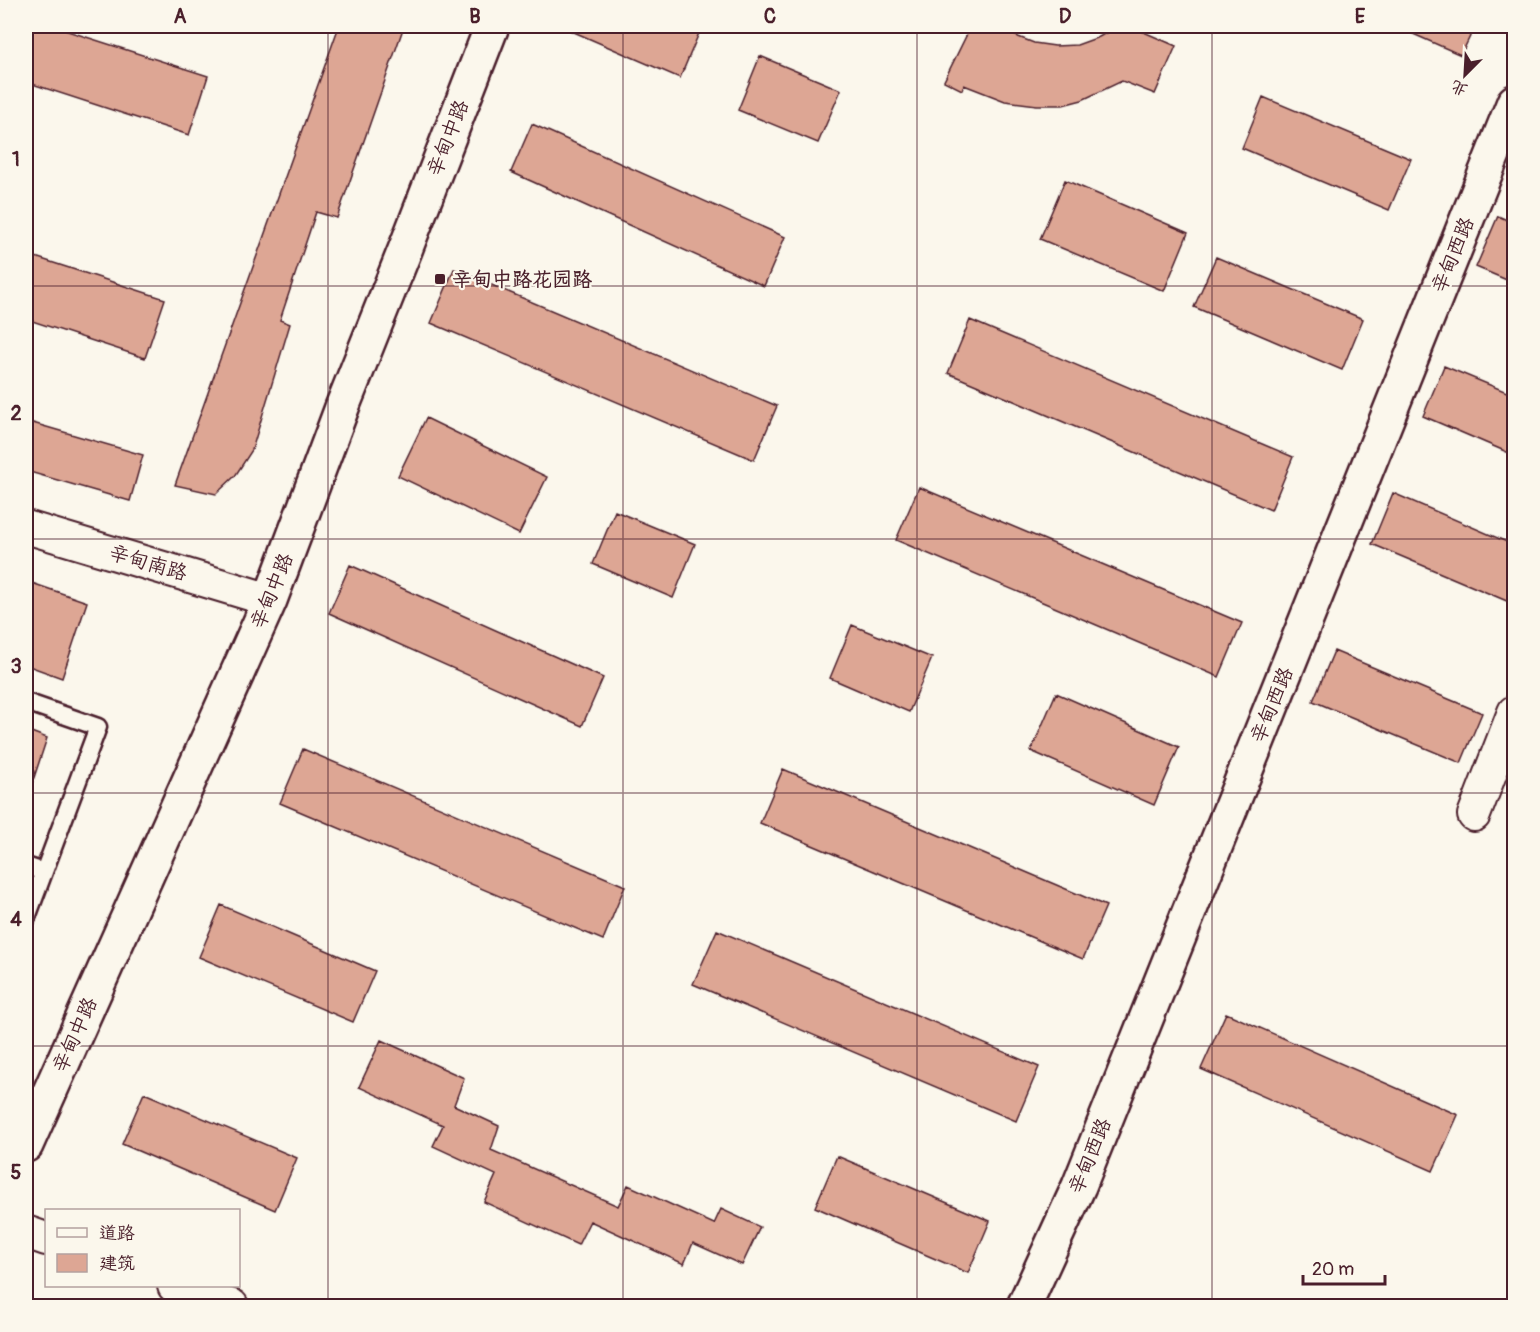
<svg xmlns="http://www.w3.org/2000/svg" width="1540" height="1332" font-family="Pangolin,'LXGW WenKai TC',sans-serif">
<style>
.building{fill:#dda694;stroke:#4a1f2b;stroke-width:1.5}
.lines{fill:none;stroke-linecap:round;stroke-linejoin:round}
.lane-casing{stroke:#4a1f2b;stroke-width:21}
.street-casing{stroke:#4a1f2b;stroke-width:36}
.secondary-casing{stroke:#4a1f2b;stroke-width:38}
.lane{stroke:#fbf7ec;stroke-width:16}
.street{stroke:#fbf7ec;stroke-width:32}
.secondary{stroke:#fbf7ec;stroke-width:33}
.grid{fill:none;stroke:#4a1f2b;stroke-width:1.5;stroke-opacity:0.55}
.poi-dot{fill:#4a1f2b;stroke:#fbf7ec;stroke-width:2}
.labels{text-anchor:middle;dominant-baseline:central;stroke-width:4.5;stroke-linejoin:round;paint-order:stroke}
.street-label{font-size:20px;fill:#4a1f2b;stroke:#fbf7ec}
.poi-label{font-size:20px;font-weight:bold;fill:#4a1f2b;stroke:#fbf7ec;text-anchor:start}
.neatline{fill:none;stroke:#4a1f2b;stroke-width:2}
.grid-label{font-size:20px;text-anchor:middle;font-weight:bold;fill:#4a1f2b}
</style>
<rect width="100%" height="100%" fill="#fbf7ec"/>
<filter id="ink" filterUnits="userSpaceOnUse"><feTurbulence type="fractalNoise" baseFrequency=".0167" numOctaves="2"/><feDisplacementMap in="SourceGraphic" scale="12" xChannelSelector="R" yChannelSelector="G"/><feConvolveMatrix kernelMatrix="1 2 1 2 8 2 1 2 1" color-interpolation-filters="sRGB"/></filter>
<g filter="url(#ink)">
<path class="building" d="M26,26H52L208,76L189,135L26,82Z
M339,26H404L337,218L316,212L280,320L290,324L252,450L235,476L216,494L175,485Z
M560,26H702L680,78Z
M971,26H990L1034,43L1055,46L1077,45L1099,37L1119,26H1130L1176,46L1155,94L1122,81L1082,100L1063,105H1037L1005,101L964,85L962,90L944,81Z
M1395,26H1475L1461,55Z
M760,56L841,90L818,143L738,110Z
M1263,97L1411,159L1389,210L1242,148Z
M532,124L785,237L764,286L511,172Z
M1065,180L1188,233L1164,291L1040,239Z
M1498,216L1514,223V283L1476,267Z
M26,254L165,299L145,358L26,319Z
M1216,257L1363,319L1342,370L1194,307Z
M454,269L777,406L754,460L431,323Z
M970,320L1293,457L1271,510L948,373Z
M1444,366L1514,395V455L1423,416Z
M426,418L547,477L519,534L398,476Z
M26,421L143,455L130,501L26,471Z
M919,487L1242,623L1219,677L896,540Z
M1393,493L1514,545V604L1372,544Z
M615,511L695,544L673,598L593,564Z
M350,565L603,678L582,726L329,613Z
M26,581L87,602L62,678L26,665Z
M852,625L932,658L909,712L830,678Z
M1334,651L1482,713L1461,763L1313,701Z
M1056,693L1179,747L1154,805L1031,751Z
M26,730L47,738L26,802Z
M303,749L625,886L603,940L280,803Z
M783,769L1106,906L1083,959L760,823Z
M221,905L375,971L353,1022L199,957Z
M717,930L1039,1067L1016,1121L693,984Z
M1226,1013L1458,1115L1433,1171L1201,1069Z
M381,1040L464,1078L454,1105L499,1126L491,1150L618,1206L628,1185L714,1224L721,1209L760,1227L742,1265L693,1243L684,1264L590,1221L578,1245L484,1202L496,1175L433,1146L443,1125L359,1087Z
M144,1093L297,1158L275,1210L122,1144Z
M837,1156L990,1221L968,1273L815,1207Z"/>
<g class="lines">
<defs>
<path id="lane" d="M26,702L98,727L26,920
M26,866L44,872"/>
<path id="street" d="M26,527L270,600
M1474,815L1514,712
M26,1232L46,1239
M174,1286L232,1306"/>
<path id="secondary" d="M26,1145L270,600L343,405L405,250L492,26
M1024,1306L1079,1186L1514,102"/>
</defs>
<use href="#lane" class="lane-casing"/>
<use href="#street" class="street-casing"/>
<use href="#secondary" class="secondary-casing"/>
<use href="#lane" class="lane"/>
<use href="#street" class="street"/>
<use href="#secondary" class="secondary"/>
</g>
</g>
<path class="grid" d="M328,26V1306M623,26V1306M917,26V1306M1212,26V1306M26,286H1514M26,539H1514M26,793H1514M26,1046H1514"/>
<rect class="poi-dot" x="434" y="273" width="12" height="12" rx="3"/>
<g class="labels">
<g class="street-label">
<text transform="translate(448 138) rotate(-69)">辛甸中路</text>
<text transform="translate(1453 255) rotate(-68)">辛甸西路</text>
<text transform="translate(148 563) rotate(16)">辛甸南路</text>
<text transform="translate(272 591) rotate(-68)">辛甸中路</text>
<text transform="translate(1272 705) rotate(-68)">辛甸西路</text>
<text transform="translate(75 1035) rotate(-66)">辛甸中路</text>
<text transform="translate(1090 1156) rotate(-68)">辛甸西路</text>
</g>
<g class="poi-label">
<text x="452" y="279">辛甸中路花园路</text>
</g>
</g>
<rect width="1540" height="1332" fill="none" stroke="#fbf7ec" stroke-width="66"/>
<rect x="45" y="1209" width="195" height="78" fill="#fbf7ec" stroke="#b4a19f" stroke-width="1.5"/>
<rect x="57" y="1228" width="30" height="9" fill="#fbf7ec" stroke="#b4a19f" stroke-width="1.5"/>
<text x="99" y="1239" font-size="18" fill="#4a1f2b">道路</text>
<rect x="57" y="1254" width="30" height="18" fill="#dda694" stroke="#b4a19f" stroke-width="1.5"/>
<text x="99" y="1269" font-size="18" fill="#4a1f2b">建筑</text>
<g transform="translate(1465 75) rotate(204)" stroke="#fbf7ec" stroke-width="4.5" paint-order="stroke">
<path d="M0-4.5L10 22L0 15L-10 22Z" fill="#4a1f2b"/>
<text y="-9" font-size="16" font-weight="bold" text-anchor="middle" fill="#4a1f2b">北</text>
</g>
<path d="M1303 1275v9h82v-9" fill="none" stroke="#4a1f2b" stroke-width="3"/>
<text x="1312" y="1275" font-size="18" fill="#4a1f2b" stroke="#fbf7ec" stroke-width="4.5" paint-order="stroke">20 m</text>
<rect x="33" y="33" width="1474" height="1266" class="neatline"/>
<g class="grid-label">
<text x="180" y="23">A</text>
<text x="475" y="23">B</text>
<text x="770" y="23">C</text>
<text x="1065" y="23">D</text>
<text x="1360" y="23">E</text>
<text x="16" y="166">1</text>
<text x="16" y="420">2</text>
<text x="16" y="673">3</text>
<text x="16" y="926">4</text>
<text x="16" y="1179">5</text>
</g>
</svg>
